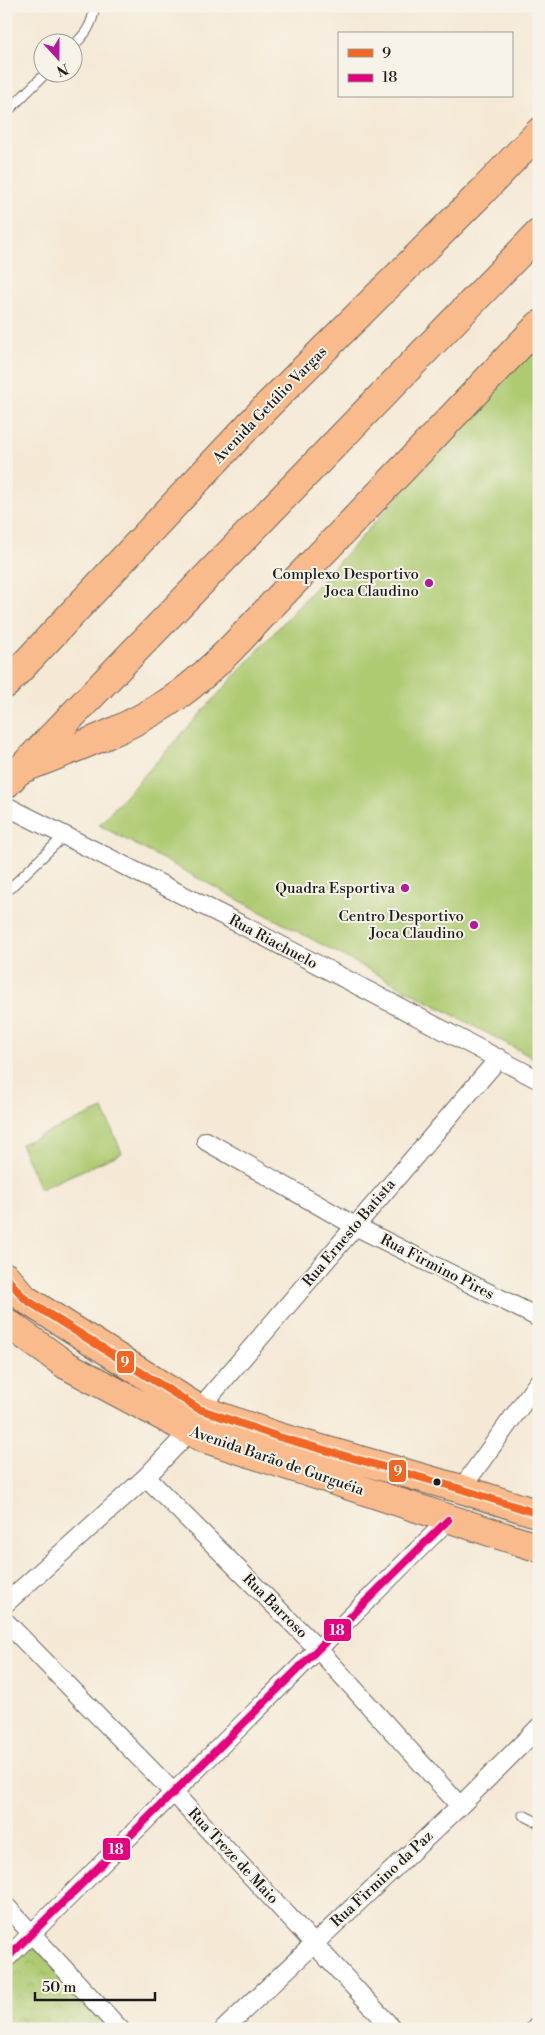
<svg xmlns="http://www.w3.org/2000/svg" width="545" height="2035" font-family="'Libre Bodoni',serif">
<style>
.park{fill:url(#park-crowns);stroke:#657447}
.pitch{fill:#aecb72;stroke:#657447}
.lines{fill:none;stroke-linecap:round;stroke-linejoin:round}
.lane-casing{stroke:#68645d;stroke-width:11}
.street-casing{stroke:#68645d;stroke-width:20}
.primary-casing{stroke:#68645d;stroke-width:30}
.highway-casing{stroke:#68645d;stroke-width:30}
.lane{stroke:#fff;stroke-width:9}
.street{stroke:#fff;stroke-width:18}
.primary{stroke:#fabb8c;stroke-width:28}
.highway{stroke:#fabb8c;stroke-width:28}
.bus-1-casing{stroke:#f7f3e8;stroke-width:11}
.bus-2-casing{stroke:#f7f3e8;stroke-width:11}
.bus-1{stroke:#f26522;stroke-width:8}
.bus-2{stroke:#e5007d;stroke-width:8}
.poi-dot{fill:#b5179e;stroke:#f7f3e8;stroke-width:2}
.bus-dot{fill:#1c1c1c;stroke:#f7f3e8;stroke-width:2}
.labels{text-anchor:middle;dominant-baseline:central;stroke-width:4;stroke-linejoin:round;paint-order:stroke}
.street-label{font-size:15px;fill:#1c1c1c;stroke:#f7f3e8}
.poi-label{font-size:15px;fill:#1c1c1c;stroke:#f7f3e8;text-anchor:end}
.line-badge{stroke:#f7f3e8;stroke-width:2}
.badge-label{font-size:14px;text-anchor:middle;font-weight:bold;fill:#fff}
</style>
<defs>
<pattern id="park-crowns" width="20" height="18" patternUnits="userSpaceOnUse" patternTransform="scale(1.25)"><rect width="20" height="18" fill="#aecb72"/><path d="M2 6a3 3 0 1 1 6 0M12 15a3 3 0 1 1 6 0" fill="none" stroke="#95ae62"/></pattern>
</defs>
<rect width="100%" height="100%" fill="#f7f3e8"/>
<filter id="ink" filterUnits="userSpaceOnUse"><feTurbulence type="fractalNoise" baseFrequency=".02" numOctaves="2"/><feDisplacementMap in="SourceGraphic" scale="10" xChannelSelector="R" yChannelSelector="G"/><feConvolveMatrix kernelMatrix="1 2 1 2 8 2 1 2 1" color-interpolation-filters="sRGB"/></filter>
<filter id="wash" filterUnits="userSpaceOnUse"><feTurbulence type="fractalNoise" baseFrequency=".0096" numOctaves="4" result="noise"/><feDisplacementMap in="SourceGraphic" scale="20" xChannelSelector="R" yChannelSelector="G"/><feGaussianBlur stdDeviation="1.12" result="paint"/><feColorMatrix in="noise" values="0 0 0 0 0 0 0 0 0 0 0 0 0 0 0 0 0 1.4 0 .05"/><feComposite in="paint" operator="in"/></filter>
<g filter="url(#wash)">
<rect width="100%" height="100%" fill="#f5e9d6"/>
<path class="park" d="M29,1941L113,2029H6V1967Z"/>
<path class="pitch" d="M539,342V1061L99,825Z
M103,1109L122,1153L40,1189L21,1144Z"/>
</g>
<g filter="url(#ink)">
<g class="lines">
<defs>
<path id="lane" d="M72,47C84,36 94,24 94,6
M6,113L47,72
M6,892L65,835
M523,1815L539,1823"/>
<path id="street" d="M6,806L238,923L539,1080
M206,1141L355,1226L539,1318
M199,1409L499,1058
M146,1477L318,1649L460,1806
M461,1489L539,1381
M6,1603L146,1477L189,1432
M6,1622L173,1792L393,2029
M6,1906L120,2029
M6,1959L448,1520
M224,2029L460,1806L539,1727
M535,2029L539,2024"/>
<path id="primary" d="M20,770C69,750 119,733 164,705C212,675 254,623 293,583C376,498 457,412 539,325
M6,1277L25,1299L199,1409L279,1437L461,1489L539,1514
M6,1322L66,1365L203,1438L539,1548"/>
<path id="highway" d="M6,684L266,407L481,193L539,132
M6,784L539,233"/>
</defs>
<use href="#lane" class="lane-casing"/>
<use href="#street" class="street-casing"/>
<use href="#primary" class="primary-casing"/>
<use href="#highway" class="highway-casing"/>
<use href="#lane" class="lane"/>
<use href="#street" class="street"/>
<use href="#primary" class="primary"/>
<use href="#highway" class="highway"/>
<defs>
<path id="bus-1" d="M6,1277L25,1299L199,1409L279,1437L461,1489L539,1514"/>
<path id="bus-2" d="M6,1959L448,1520"/>
</defs>
<use href="#bus-1" class="bus-1-casing"/>
<use href="#bus-2" class="bus-2-casing"/>
<use href="#bus-1" class="bus-1"/>
<use href="#bus-2" class="bus-2"/>
</g>
</g>
<g class="poi-dot">
<circle cx="429" cy="583" r="5"/>
<circle cx="405" cy="888" r="5"/>
<circle cx="474" cy="925" r="5"/>
</g>
<circle class="bus-dot" cx="437" cy="1482" r="4.5"/>
<g class="labels">
<g class="street-label">
<text transform="translate(270 405) rotate(-46)">Avenida Getúlio Vargas</text>
<text transform="translate(273 942) rotate(28)">Rua Riachuelo</text>
<text transform="translate(349 1233) rotate(-50)">Rua Ernesto Batista</text>
<text transform="translate(437 1267) rotate(27)">Rua Firmino Pires</text>
<text transform="translate(277 1461) rotate(19)">Avenida Barão de Gurguéia</text>
<text transform="translate(275 1606) rotate(45)">Rua Barroso</text>
<text transform="translate(233 1856) rotate(47)">Rua Treze de Maio</text>
<text transform="translate(382 1879) rotate(-43)">Rua Firmino da Paz</text>
</g>
<g class="poi-label">
<text x="419" y="574">Complexo Desportivo<tspan x="419" dy="17">Joca Claudino</tspan></text>
<text x="395" y="888">Quadra Esportiva</text>
<text x="464" y="916">Centro Desportivo<tspan x="464" dy="17">Joca Claudino</tspan></text>
</g>
</g>
<g class="line-badge">
<rect x="116" y="1350" width="19" height="24" rx="5" fill="#f26522"/>
<rect x="388" y="1459" width="19" height="24" rx="5" fill="#f26522"/>
<rect x="323" y="1618" width="29" height="24" rx="5" fill="#e5007d"/>
<rect x="102" y="1837" width="29" height="24" rx="5" fill="#e5007d"/>
</g>
<g class="badge-label">
<text x="125" y="1367">9</text>
<text x="398" y="1476">9</text>
<text x="337" y="1635">18</text>
<text x="116" y="1854">18</text>
</g>
<rect width="545" height="2035" fill="none" stroke="#f7f3e8" stroke-width="25"/>
<rect x="338" y="32" width="175" height="65" fill="#f7f3e8" stroke="#9f9d96"/>
<rect x="348" y="49" width="25" height="8" fill="#f26522" stroke="#9f9d96"/>
<text x="382" y="58" font-size="15" fill="#1c1c1c">9</text>
<rect x="348" y="74" width="25" height="8" fill="#e5007d" stroke="#9f9d96"/>
<text x="382" y="82" font-size="15" fill="#1c1c1c">18</text>
<g transform="translate(58 58) rotate(159)"><circle r="24" fill="#f7f3e8" stroke="#9f9d96"/>
<path d="M0-4L9 19L0 12L-9 19Z" fill="#b5179e"/>
<text y="-8" font-size="14" font-weight="bold" text-anchor="middle" fill="#1c1c1c">N</text>
</g>
<path d="M35 1992v8h120v-8" fill="none" stroke="#1c1c1c" stroke-width="2.5"/>
<text x="42" y="1992" font-size="15" fill="#1c1c1c" stroke="#f7f3e8" stroke-width="4" paint-order="stroke">50 m</text>
</svg>
